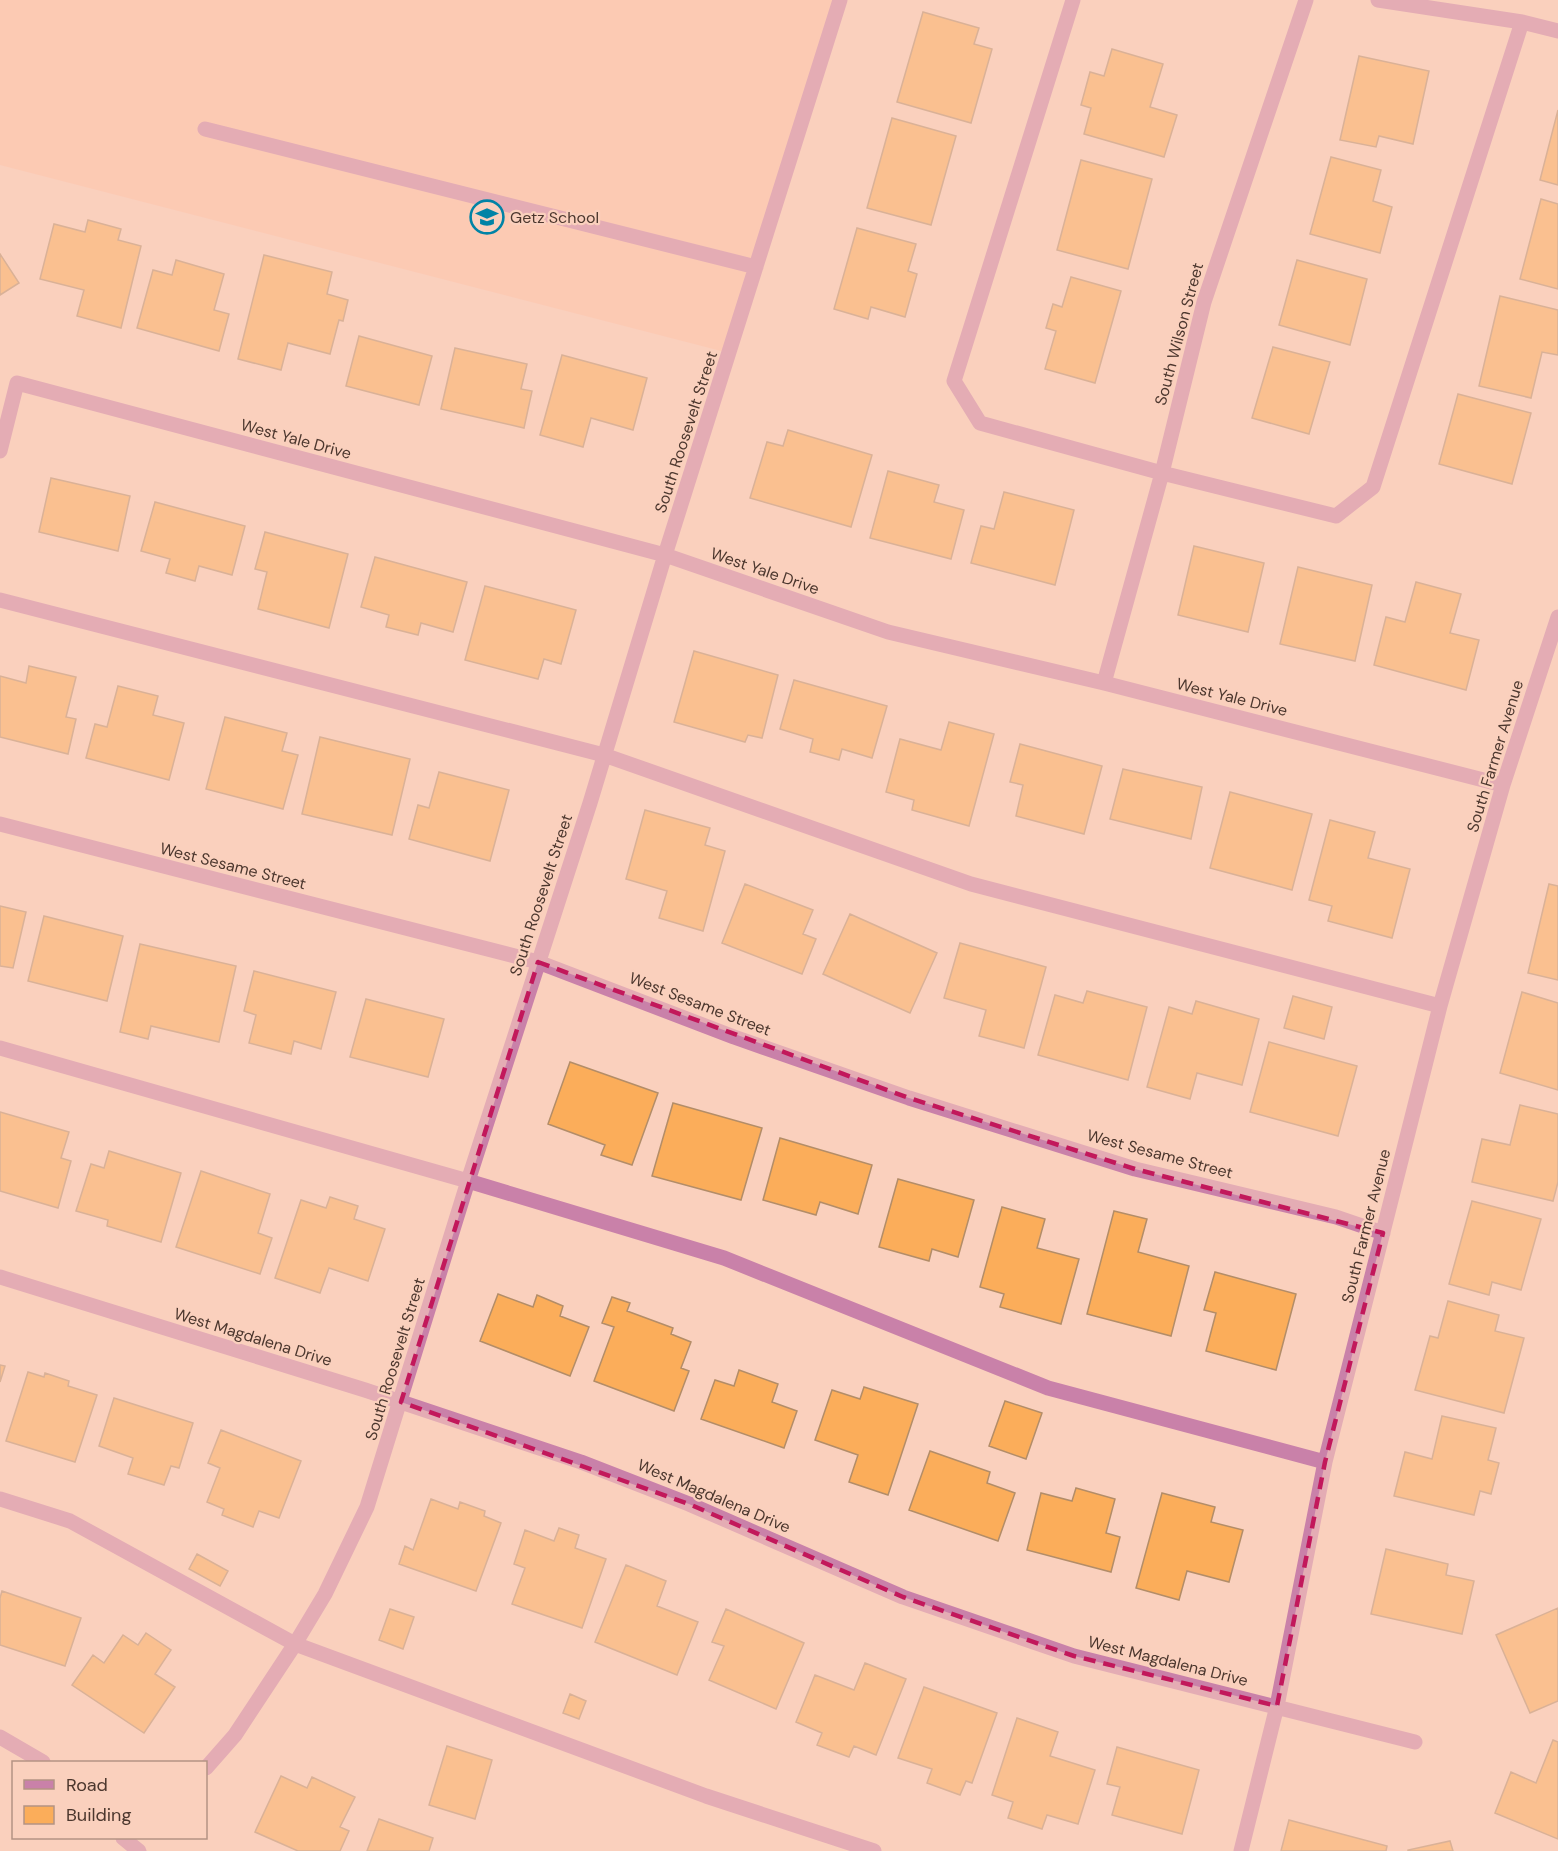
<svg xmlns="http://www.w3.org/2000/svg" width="1558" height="1851" font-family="'DM Sans',sans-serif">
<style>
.built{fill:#ffc3a7}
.building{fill:#fbad5a;stroke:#b38d68;stroke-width:1.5}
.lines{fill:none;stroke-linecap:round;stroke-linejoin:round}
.minor{stroke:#c981a9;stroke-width:15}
.marked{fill:none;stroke:#c2185b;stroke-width:4.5;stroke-dasharray:12 8;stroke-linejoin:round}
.labels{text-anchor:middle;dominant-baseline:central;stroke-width:4.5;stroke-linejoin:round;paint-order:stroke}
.poi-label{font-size:16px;fill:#4c372e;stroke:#fad0bd;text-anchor:start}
.street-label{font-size:16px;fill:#4c372e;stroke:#fad0bd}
</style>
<rect width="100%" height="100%" fill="#fad0bd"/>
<path class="built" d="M0,0H840L729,353L0,165Z"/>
<path class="building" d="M923,12L979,28L974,44L992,49L971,123L897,102Z
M1112,49L1163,64L1150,107L1177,115L1164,157L1084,134L1091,108L1081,105L1090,72L1104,76Z
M1359,56L1429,71L1413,144L1379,136L1376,147L1340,140Z
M1558,110V185L1540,180Z
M892,118L956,136L931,225L867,208Z
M1331,157L1381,170L1373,201L1392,207L1380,253L1310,234Z
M1081,160L1152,179L1128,269L1057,250Z
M1541,199L1558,204V289L1520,279Z
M88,220L121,229L118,240L141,246L121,328L77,316L84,290L40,279L54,224L85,232Z
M857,228L916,244L908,271L917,274L905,317L871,307L868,319L834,309Z
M0,254L19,283L0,295Z
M264,255L332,272L327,294L348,300L343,321L339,320L330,354L288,343L281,370L238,359Z
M176,260L224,274L214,310L229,314L219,351L137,328L153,270L172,275Z
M1297,260L1367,279L1350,345L1279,325Z
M1071,277L1121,291L1095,383L1045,369L1056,331L1046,328L1053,304L1062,307Z
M1500,296L1558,310V355L1542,352L1531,398L1479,386Z
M359,336L432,356L419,405L346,386Z
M1273,347L1330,362L1309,434L1252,418Z
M455,348L527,364L521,389L532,391L524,428L441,409Z
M562,355L647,378L633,430L591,418L583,447L540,435Z
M1458,394L1531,413L1512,484L1439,464Z
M788,430L872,455L851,527L750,498L767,442L783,446Z
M888,471L939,485L934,502L964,510L951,559L870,538Z
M51,478L130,496L118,551L39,532Z
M1004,492L1074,510L1055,585L971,563L981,526L994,529Z
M155,502L245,526L232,575L199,566L195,581L166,573L170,559L141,551Z
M265,532L348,554L329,628L258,609L267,572L255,569Z
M1194,546L1264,563L1248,632L1178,615Z
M375,557L467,582L453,632L421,623L418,635L386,627L389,615L361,607Z
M1298,567L1372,585L1355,661L1280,644Z
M1416,582L1461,594L1450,633L1479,640L1466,690L1374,665L1386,617L1405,622Z
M485,586L576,610L561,664L544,659L538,679L465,660Z
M694,651L778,675L762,738L748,735L745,742L674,722Z
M29,666L76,677L66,717L76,719L68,754L0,737V676L26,683Z
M794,680L887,706L872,758L842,749L839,760L810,752L813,739L780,729Z
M118,686L158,696L153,715L184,723L169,780L86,758L95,724L107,727Z
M225,717L287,733L282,751L298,755L283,809L206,789Z
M949,722L994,734L969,826L912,810L914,800L886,792L900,739L941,750Z
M320,737L410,759L392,835L302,814Z
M1020,744L1102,766L1084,834L1016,816L1023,785L1010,782Z
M1123,769L1202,787L1191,839L1110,819Z
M439,772L509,790L490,861L409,839L418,805L429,808Z
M1230,792L1312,814L1292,890L1210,868Z
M645,810L710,828L705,845L725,851L703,931L659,918L667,891L626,879Z
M1330,820L1375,832L1368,858L1410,869L1392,938L1328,921L1332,906L1309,900Z
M745,884L813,910L803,934L816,939L802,974L722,943Z
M1549,884L1558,886V980L1528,973Z
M0,906L26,912L13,968L0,966Z
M850,914L937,953L910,1013L823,974Z
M44,916L123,936L107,1001L28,981Z
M960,943L1046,967L1024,1048L979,1036L986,1010L944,998Z
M140,944L236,966L219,1042L151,1026L148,1039L120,1032Z
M254,971L336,992L321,1049L294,1041L291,1054L249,1043L256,1015L244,1011Z
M1087,991L1147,1007L1128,1080L1038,1055L1055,995L1083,1003Z
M1522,992L1558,1003V1090L1500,1073Z
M1293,996L1332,1007L1324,1039L1284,1028Z
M366,999L444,1019L428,1077L350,1057Z
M1196,1001L1259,1019L1242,1085L1197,1073L1190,1099L1147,1087L1169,1007L1192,1014Z
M1269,1042L1357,1066L1338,1136L1250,1112Z
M570,1062L658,1093L632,1165L601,1155L605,1145L548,1124Z
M673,1103L762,1128L741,1200L652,1176Z
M1520,1105L1558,1114V1182L1553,1201L1472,1182L1482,1139L1510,1145Z
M0,1112L69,1132L61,1158L71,1161L58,1208L0,1191Z
M780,1138L872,1165L858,1214L820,1202L816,1215L763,1200Z
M109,1151L181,1173L161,1242L107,1226L108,1220L76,1211L91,1164L104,1168Z
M201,1171L270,1194L258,1233L272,1238L260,1274L176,1247Z
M898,1179L974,1200L958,1257L932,1249L929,1261L879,1247Z
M330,1197L358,1206L354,1219L385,1229L368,1281L329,1268L320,1293L275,1278L301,1200L326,1208Z
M1472,1201L1541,1219L1521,1290L1492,1282L1489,1295L1449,1284Z
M1002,1207L1045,1219L1037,1248L1079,1259L1061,1324L1000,1307L1004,1294L980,1287Z
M1114,1211L1147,1219L1138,1252L1189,1266L1171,1336L1087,1314Z
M1215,1272L1296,1294L1276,1370L1206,1351L1216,1313L1204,1310Z
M498,1294L533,1307L537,1295L563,1306L560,1316L589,1327L570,1376L480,1341Z
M612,1297L630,1303L627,1311L673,1328L671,1334L691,1342L681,1368L689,1371L674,1411L594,1381L614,1327L602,1323Z
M1448,1301L1499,1315L1495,1331L1524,1338L1504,1413L1415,1390L1430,1336L1438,1338Z
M0,1365L5,1366L0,1382Z
M739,1370L778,1384L772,1402L797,1411L784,1448L701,1419L715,1380L734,1386Z
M28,1372L44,1377L45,1373L69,1381L68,1386L97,1395L75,1462L6,1441Z
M864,1387L918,1404L888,1495L849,1482L858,1455L815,1440L832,1390L860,1399Z
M114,1398L193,1423L179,1468L171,1466L164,1485L128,1474L133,1458L99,1446Z
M1005,1401L1042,1413L1026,1459L989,1446Z
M1442,1416L1496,1428L1488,1460L1499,1463L1491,1494L1480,1491L1474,1515L1394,1496L1405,1452L1432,1459Z
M221,1430L301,1461L279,1518L259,1511L253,1527L222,1515L224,1509L207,1502L220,1468L208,1463Z
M930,1451L990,1472L987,1483L1015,1493L998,1541L909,1510Z
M1076,1488L1115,1499L1106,1533L1120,1537L1111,1572L1027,1550L1041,1493L1072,1501Z
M1162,1493L1215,1507L1211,1522L1243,1530L1229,1582L1187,1571L1179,1600L1136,1588Z
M431,1499L458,1509L460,1502L485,1511L484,1516L501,1523L476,1591L399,1564L405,1546L413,1550Z
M559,1528L579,1535L575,1548L606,1559L582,1628L512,1604L525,1568L514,1564L525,1530L554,1541Z
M1386,1549L1448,1564L1446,1575L1474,1581L1462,1634L1371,1614Z
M197,1554L228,1571L220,1586L189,1569Z
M626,1565L666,1581L657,1606L698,1622L677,1675L595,1642Z
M2,1591L81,1618L65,1666L0,1645V1598Z
M1558,1608V1701L1530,1713L1496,1635Z
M390,1609L414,1617L403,1649L379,1640Z
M726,1609L804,1643L776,1709L709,1680L724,1646L712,1642Z
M146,1633L171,1650L155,1674L175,1687L144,1733L72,1685L93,1655L104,1663L123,1635L138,1645Z
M865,1663L906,1679L876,1755L854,1746L849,1757L817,1745L822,1733L796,1722L815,1675L854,1690Z
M924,1687L997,1713L972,1783L966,1781L960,1795L927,1783L932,1769L898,1758Z
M570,1694L586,1701L579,1719L563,1713Z
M1017,1718L1058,1732L1050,1756L1095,1770L1078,1824L1047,1815L1042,1829L1008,1818L1013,1802L992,1795Z
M1553,1740L1558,1742V1839L1495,1813L1511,1772L1536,1783Z
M447,1746L492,1760L475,1819L429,1805Z
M1117,1747L1199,1770L1182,1834L1112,1815L1120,1787L1107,1784Z
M281,1776L307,1788L312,1777L355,1797L340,1827L349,1831L340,1851H298L255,1832Z
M379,1819L433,1838L429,1851H367Z
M1289,1820L1387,1846L1386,1851H1281Z
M1450,1841L1453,1851H1408V1850Z"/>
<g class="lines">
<path class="minor" d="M1073,0L954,381L980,423L1162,473L1336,516L1373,487L1522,22
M1378,0L1522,22L1558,31
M205,129L756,267
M0,451L17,383L665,555L888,632L1104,683L1503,785
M0,600L604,755L971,884L1440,1006
M1104,683L1162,473L1204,302L1306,0
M0,824L538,962L734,1037L909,1098L1135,1169L1336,1217L1383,1233
M0,1048L468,1181L724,1258L1048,1388L1325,1462
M0,1277L365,1390L581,1462L689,1504L903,1597L1074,1656L1415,1742
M0,1499L70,1521L295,1644L706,1796L874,1851
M0,1737L43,1762
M206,1768L235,1735L295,1644L325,1594L367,1507L468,1181L590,803L665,555L840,0
M123,1838L139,1851
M1241,1851L1277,1706L1325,1462L1440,1006L1503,785L1558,617"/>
</g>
<path d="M0 0H1558V1851H0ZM538,962L909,1098L1135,1169L1383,1233L1325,1462L1277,1706L1074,1656L903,1597L689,1504L401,1402Z" fill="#fad0bd" fill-opacity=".55" fill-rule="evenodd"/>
<path class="marked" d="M538,962L909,1098L1135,1169L1383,1233L1325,1462L1277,1706L1074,1656L903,1597L689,1504L401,1402Z"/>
<defs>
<symbol id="school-ring" viewBox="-11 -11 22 22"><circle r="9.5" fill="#fad0bd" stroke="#0083a6" stroke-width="1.5"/><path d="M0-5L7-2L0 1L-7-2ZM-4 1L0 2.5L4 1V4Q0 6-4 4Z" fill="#0083a6"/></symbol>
</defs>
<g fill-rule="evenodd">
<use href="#school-ring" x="468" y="198" width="38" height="38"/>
</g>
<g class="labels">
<g class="poi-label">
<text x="510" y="217">Getz School</text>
</g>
<g class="street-label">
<text transform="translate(1179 334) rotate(-75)">South Wilson Street</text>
<text transform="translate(686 432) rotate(-72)">South Roosevelt Street</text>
<text transform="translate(296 439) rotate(15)">West Yale Drive</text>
<text transform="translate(765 571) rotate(19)">West Yale Drive</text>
<text transform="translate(1232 697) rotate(14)">West Yale Drive</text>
<text transform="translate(1495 756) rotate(-73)">South Farmer Avenue</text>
<text transform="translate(233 866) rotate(14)">West Sesame Street</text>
<text transform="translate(541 895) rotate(-72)">South Roosevelt Street</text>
<text transform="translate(700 1004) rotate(21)">West Sesame Street</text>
<text transform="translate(1160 1154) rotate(15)">West Sesame Street</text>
<text transform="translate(1366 1226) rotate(-76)">South Farmer Avenue</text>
<text transform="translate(253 1337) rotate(17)">West Magdalena Drive</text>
<text transform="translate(395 1359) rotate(-73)">South Roosevelt Street</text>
<text transform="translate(714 1496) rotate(23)">West Magdalena Drive</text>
<text transform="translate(1168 1661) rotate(14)">West Magdalena Drive</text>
</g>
</g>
<rect x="12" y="1761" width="195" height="78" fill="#fad0bd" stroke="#b49384" stroke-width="1.5"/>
<rect x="24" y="1780" width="30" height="9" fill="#c981a9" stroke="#b49384" stroke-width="1.5"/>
<text x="66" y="1791" font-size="18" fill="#4c372e">Road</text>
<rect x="24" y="1806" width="30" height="18" fill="#fbad5a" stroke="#b49384" stroke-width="1.5"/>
<text x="66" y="1821" font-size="18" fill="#4c372e">Building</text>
</svg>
